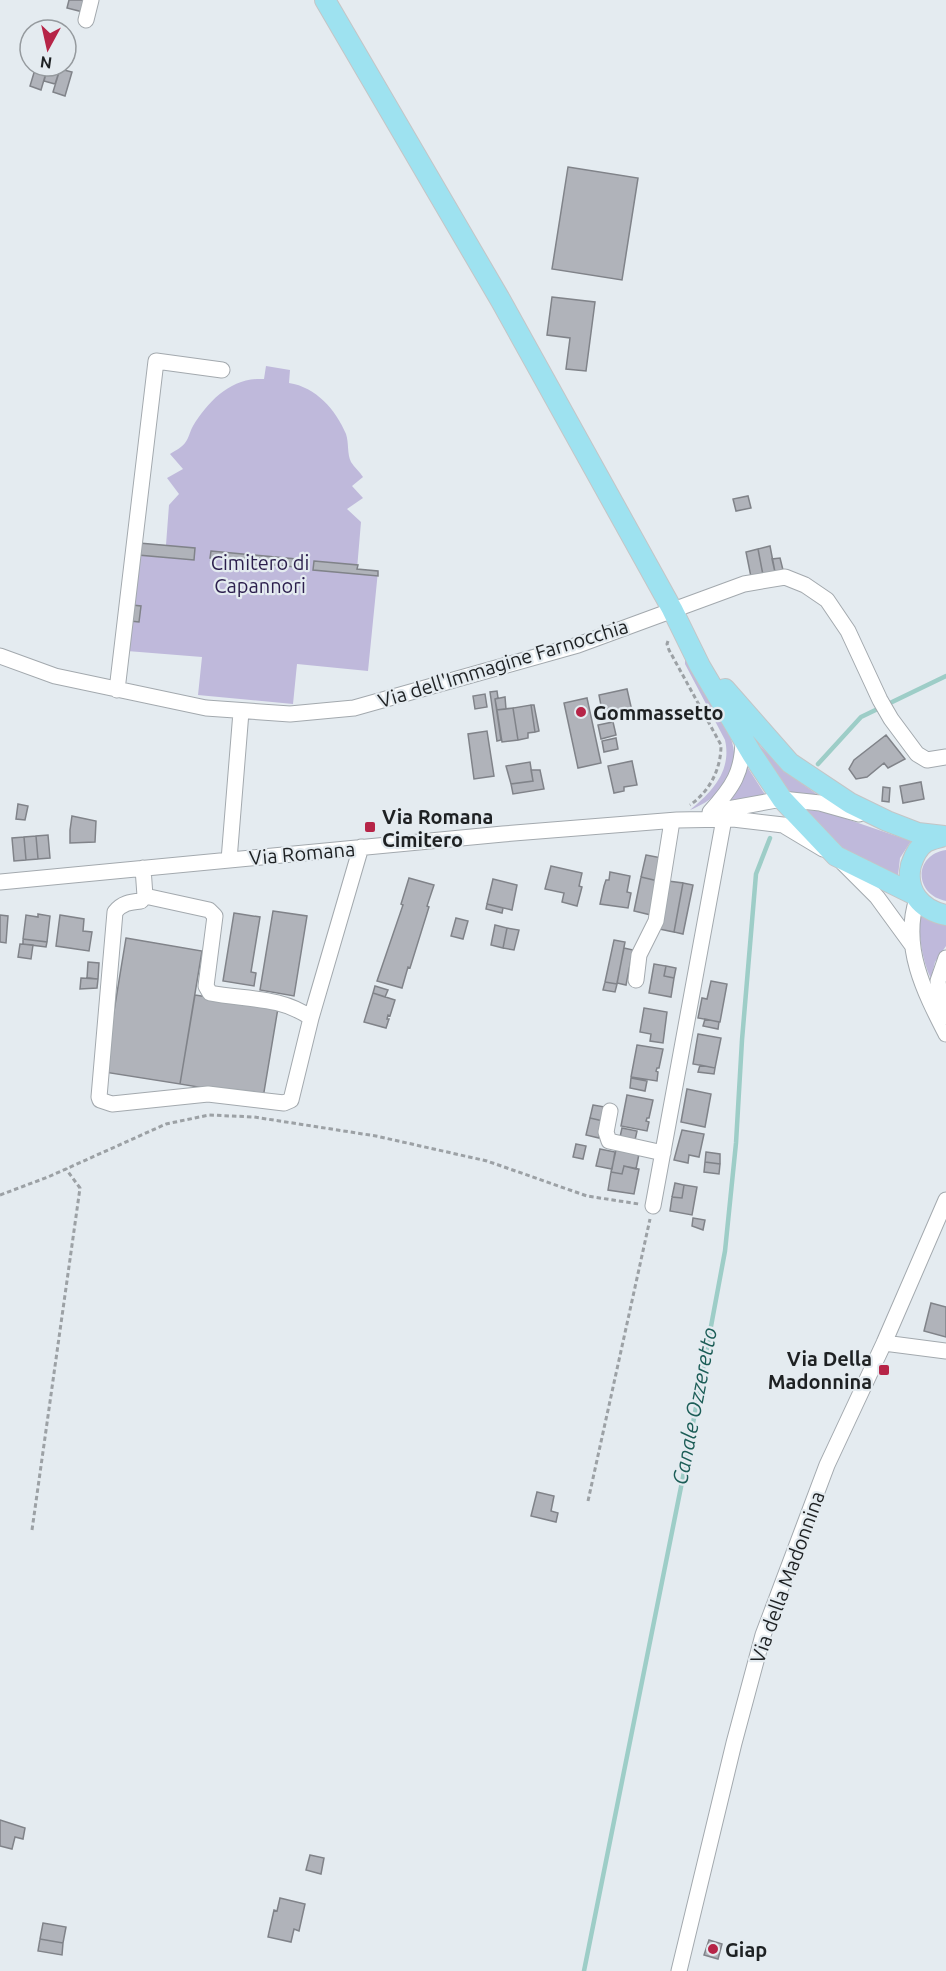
<svg xmlns="http://www.w3.org/2000/svg" width="946" height="1971" font-family="Ubuntu,sans-serif">
<style>
.green{fill:#bfb9db}
.lines{fill:none;stroke-linecap:round;stroke-linejoin:round}
.stream{stroke:#9dcdc7;stroke-width:4.5}
.building{fill:#b0b3ba;stroke:#808389;stroke-width:1.5}
.minor-casing{stroke:#a3a9ae;stroke-width:17}
.major-casing{stroke:#c4c5c6;stroke-width:22}
.path{stroke:#9ca1a5;stroke-width:3;stroke-dasharray:4.5 3;stroke-linecap:butt}
.minor{stroke:#fff;stroke-width:15}
.major{stroke:#9ee2f0;stroke-width:20}
.poi-dot{fill:#b62447;stroke:#e4ebf0;stroke-width:2}
.labels{text-anchor:middle;dominant-baseline:central;stroke-width:4.5;stroke-linejoin:round;paint-order:stroke}
.park-label{font-size:20px;fill:#2c1f4d;stroke:#e4ebf0}
.street-label{font-size:20px;fill:#1e2123;stroke:#e4ebf0}
.poi-label{font-size:20px;font-weight:bold;fill:#1e2123;stroke:#e4ebf0;text-anchor:start}
.water-label{font-size:21px;font-style:italic;fill:#1c5d57;stroke:#e4ebf0}
</style>
<rect width="100%" height="100%" fill="#e4ebf0"/>
<path class="green" d="M266,366L290,370L289,383C316,387 336,410 346,434C349,443 347,454 351,462C354,467 360,472 363,477L352,486L363,498L347,509L361,522L357,569L378,571L368,671L297,664L293,704L198,695L202,657L127,651L139,543L166,545L169,505L179,494L167,478L183,469L170,454C175,451 182,447 185,443C189,438 190,431 193,426C209,400 232,377 264,379Z
M687,657C699,678 733,730 734,752C736,780 714,801 690,810C712,792 732,771 725,740L685,664V658Z
M750,736L790,775L822,798L788,793Z
M746,765L766,796L728,801Z
M807,810L826,812L911,841L900,858L897,884L836,845L805,813Z
M946,850V901C914,895 913,855 946,850Z
M918,914L946,925V946L935,962L931,979C921,957 920,938 918,914Z"/>
<g class="lines">
<path class="stream" d="M818,764L861,717L946,676
M584,1971L683,1477L725,1251L736,1143L742,1040L756,874L770,838"/>
</g>
<path class="building" d="M69,0H86L83,12L67,8Z
M36,66H48L41,90L30,86Z
M48,66L60,69L55,84L44,81Z
M60,69L72,72L65,96L53,92Z
M568,167L638,178L622,280L552,269Z
M552,297L595,302L586,371L566,369L570,338L547,335Z
M748,496L751,508L736,511L733,499Z
M139,543L195,548L194,560L138,555Z
M770,546L775,572L763,575L758,549Z
M758,549L763,575L751,577L746,552Z
M211,551L307,560L306,568L264,564V570L252,569L253,562L210,558Z
M780,558L783,570L775,572L772,559Z
M314,561L358,565L357,569L378,571V576L313,570Z
M132,605L141,606L139,622L130,621Z
M627,689L632,711L603,716L599,695Z
M497,691L498,698L495,699L501,740L497,741L490,692Z
M485,694L487,707L475,709L473,696Z
M505,697L506,709L497,710L495,699Z
M587,698L601,763L578,768L564,703Z
M531,705H534L539,731L535,732Z
M531,705L535,732L528,733V738L518,740L513,708Z
M513,708L518,740L502,742L497,710Z
M613,722L616,735L601,739L598,725Z
M487,731L494,776L474,779L468,734Z
M886,735L905,759L888,768L884,763L867,777L856,779L849,769L854,760Z
M616,738L618,749L604,752L602,741Z
M632,761L637,785L624,787V791L614,793L608,766Z
M530,762L533,781L511,784L506,766Z
M531,770H540L544,789L513,794L511,784L533,781Z
M921,782L924,799L903,803L900,786Z
M883,787L890,788L889,802L882,801Z
M18,804L28,806L25,820L16,819Z
M72,816L96,821L95,842L70,843V830Z
M48,835L50,858L38,859L36,836Z
M36,836L38,859L26,860L24,837Z
M24,837L26,860L14,861L12,838Z
M646,855L662,858L658,881L641,877Z
M551,866L582,873L579,886L582,887L577,906L562,902L564,893L545,889Z
M610,872L630,876L627,892L631,893L628,908L600,904L604,886L606,880H609Z
M641,877L658,881L651,915L634,911Z
M409,878L434,885L427,906L429,907L410,968L408,967L402,988L377,981L403,905L401,904Z
M493,879L517,885L512,910L487,904Z
M668,881L683,883L674,932L659,929Z
M683,883L693,885L683,934L674,932Z
M487,904L503,908L502,913L486,909Z
M273,911L307,916L294,996L260,990Z
M234,913L260,917L251,972L256,973L254,986L223,981Z
M38,914L50,916L47,942L23,939L26,915L38,917Z
M0,915L8,916L6,943L0,942Z
M60,915L84,919L83,931L92,932L89,951L56,946Z
M456,918L468,921L463,939L451,936Z
M495,925L507,928L503,948L491,945Z
M507,928L519,930L514,950L503,948Z
M126,938L202,951L180,1084L104,1072Z
M23,939L47,942L46,947L23,944Z
M614,940L625,942L617,984L605,982Z
M20,944L33,945L31,959L18,957Z
M624,948L633,950L626,985L617,983Z
M88,962L99,963L98,979L87,978Z
M654,964L666,966L664,976L674,978L671,997L649,993Z
M666,966L676,968L674,978L664,976Z
M81,978L98,979L97,988L80,989Z
M711,981L727,984L720,1022L698,1018L702,998L707,999Z
M605,982L617,984L615,992L603,990Z
M375,986L388,990L385,997L373,993Z
M373,993L395,1000L390,1016L388,1015L387,1019H389L386,1028L364,1022Z
M195,995L278,1008L263,1098L180,1084Z
M644,1008L667,1012L663,1043L650,1041L651,1034L640,1032Z
M705,1019L719,1022L718,1029L703,1026Z
M698,1034L721,1038L715,1068L693,1064Z
M637,1045L663,1049L659,1068H657L656,1071L658,1072L657,1081L631,1077Z
M700,1065L715,1068L714,1074L698,1072Z
M631,1078L647,1081L645,1091L630,1088Z
M687,1089L711,1094L705,1127L681,1122Z
M627,1095L653,1100L649,1118H647L646,1121L649,1122L647,1131L621,1126Z
M593,1105L605,1107L603,1121L590,1118Z
M590,1118L603,1121L599,1138L586,1135Z
M622,1128L637,1131L635,1140L620,1137Z
M682,1130L704,1134L699,1157L689,1155L688,1163L674,1160Z
M576,1144L586,1146L583,1159L573,1157Z
M600,1149L615,1152L612,1169L596,1166Z
M616,1150L639,1154L636,1169L624,1166L622,1174L611,1172Z
M706,1152L720,1154V1164L705,1162Z
M705,1162L720,1164L719,1174L704,1172Z
M624,1166L639,1169L634,1194L608,1190L611,1172L622,1174Z
M675,1183L684,1185L682,1198L672,1197Z
M684,1185L697,1187L692,1215L670,1211L672,1197L682,1198Z
M693,1218L705,1220L703,1230L692,1226Z
M931,1303L946,1307V1337L924,1331Z
M537,1492L554,1496L551,1511L558,1513L556,1522L531,1516Z
M0,1820L25,1828L23,1839L15,1837L12,1849L0,1846Z
M310,1855L324,1858L321,1874L306,1870Z
M280,1898L305,1904L299,1931L294,1929L291,1942L268,1937L274,1910L277,1911Z
M43,1923L66,1927L63,1943L40,1939Z
M40,1939L63,1943L62,1955L38,1951Z
M709,1940L722,1944L718,1959L704,1955Z"/>
<g class="lines">
<defs>
<path id="minor" d="M86,20L91,0
M0,656L55,676L206,708L290,714L354,708L578,645L744,584L785,577L805,585L827,600L848,631L880,700L891,719L917,754L927,760L946,757
M117,690L156,361L222,370
M710,812C733,787 743,772 743,738
M711,812L782,799L820,803L859,814
M229,860L241,712
M843,863L877,897L912,945
M143,868L145,896L141,901C130,902 122,903 115,912L99,1097L100,1100L112,1104L208,1094L284,1103L291,1100L311,1018L361,847
M0,882L503,834L677,820L733,819L783,825L823,849
M145,896L209,910L215,916L206,986L210,993C244,1000 281,996 311,1018
M917,899C901,947 925,993 946,1034
M636,980L639,955L656,921L672,821
M943,1017L938,981L946,958
M610,1111L606,1132L609,1141L663,1153
M653,1206L724,819
M884,1343L946,1351
M679,1971L734,1743L763,1635L827,1465L884,1343L946,1200"/>
<path id="major" d="M325,0L501,301L672,609L700,666L752,754L782,799L836,856L913,894
M725,689L790,763L850,803L887,821L918,833L944,836
M944,836C938,838 931,839 926,842C918,847 914,856 911,865C905,891 921,910 946,915"/>
</defs>
<use href="#minor" class="minor-casing"/>
<use href="#major" class="major-casing"/>
<path class="path" d="M668,641L667,644L669,650L721,745C721,769 710,791 690,805
M0,1195L48,1177L166,1124L209,1115L254,1117L376,1136L487,1161L587,1196L639,1204
M588,1501L650,1219
M32,1530L80,1188L66,1169"/>
<use href="#minor" class="minor"/>
<use href="#major" class="major"/>
</g>
<g class="poi-dot">
<circle cx="581" cy="712" r="6"/>
<rect x="364" y="821" width="12" height="12" rx="3"/>
<rect x="878" y="1364" width="12" height="12" rx="3"/>
<circle cx="713" cy="1949" r="6"/>
</g>
<g class="labels">
<g class="park-label">
<text x="260" y="562">Cimitero di<tspan x="260" dy="23">Capannori</tspan></text>
</g>
<g class="street-label">
<text transform="translate(503 663) rotate(-17)">Via dell'Immagine Farnocchia</text>
<text transform="translate(302 853) rotate(-5)">Via Romana</text>
<text transform="translate(787 1577) rotate(-70)">Via della Madonnina</text>
</g>
<g class="poi-label">
<text x="593" y="712">Gommassetto</text>
<text x="382" y="816">Via Romana<tspan x="382" dy="23">Cimitero</tspan></text>
<text x="872" y="1358" text-anchor="end">Via Della<tspan x="872" dy="23">Madonnina</tspan></text>
<text x="725" y="1949">Giap</text>
</g>
<g class="water-label">
<text transform="translate(694 1406) rotate(-79)">Canale Ozzeretto</text>
</g>
</g>
<g transform="translate(48 48) rotate(188)"><circle r="28" fill="#e4ebf0" stroke="#959a9e" stroke-width="1.5"/>
<path d="M0-4.5L10 22L0 15L-10 22Z" fill="#b62447"/>
<text y="-9" font-size="16" font-weight="bold" text-anchor="middle" fill="#1e2123">N</text>
</g>
</svg>
